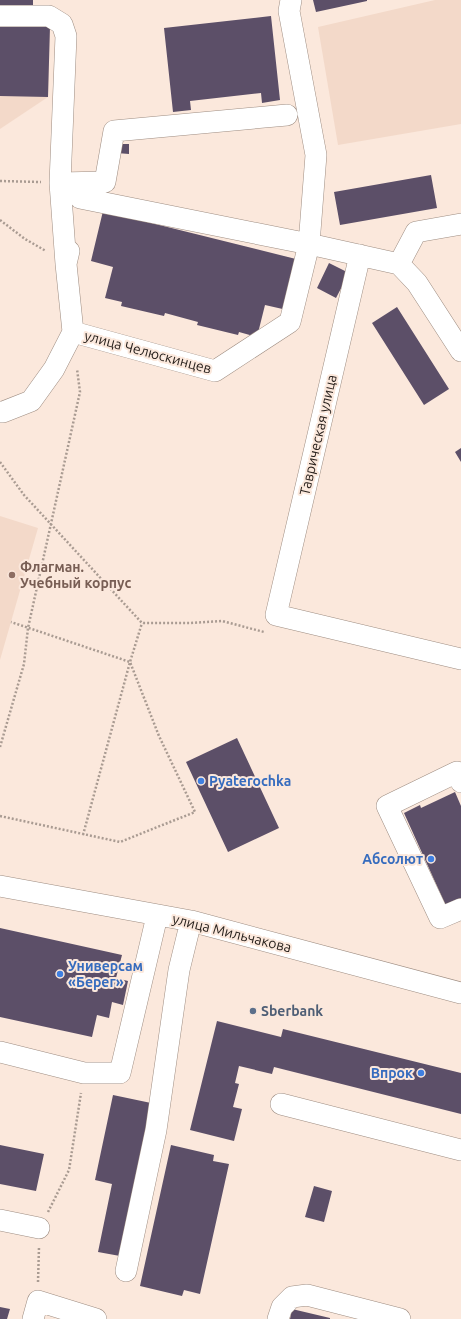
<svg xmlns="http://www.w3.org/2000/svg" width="461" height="1319" font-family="Ubuntu,sans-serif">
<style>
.built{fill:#f3d9c9}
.building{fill:#5c4f68}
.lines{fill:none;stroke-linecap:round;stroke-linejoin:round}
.minor-casing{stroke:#9e8d82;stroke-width:22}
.path{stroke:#a99b92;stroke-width:2.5;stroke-dasharray:2 2;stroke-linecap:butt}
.minor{stroke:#fff;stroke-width:21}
.education-dot{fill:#8d6e63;stroke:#fbe8dc;stroke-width:1.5}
.shop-dot{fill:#3f7fe0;stroke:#fbe8dc;stroke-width:1.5}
.service-dot{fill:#5c6f8a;stroke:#fbe8dc;stroke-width:1.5}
.labels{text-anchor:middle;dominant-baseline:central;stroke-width:4;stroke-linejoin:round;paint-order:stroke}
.street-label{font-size:14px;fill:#28211d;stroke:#fbe8dc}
.education-label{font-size:14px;font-weight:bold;fill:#785e54;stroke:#fbe8dc;text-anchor:start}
.shop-label{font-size:14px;font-weight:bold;fill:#366cbe;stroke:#fbe8dc;text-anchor:start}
.service-label{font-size:14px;font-weight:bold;fill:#4e5e75;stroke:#fbe8dc;text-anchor:start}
</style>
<rect width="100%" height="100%" fill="#fbe8dc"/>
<path class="built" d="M0,0H33V8L50,26L48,97L0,129Z
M435,0H461V124L338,145L318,27Z
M0,516L38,528L0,660Z"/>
<path class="building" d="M0,0H33V8L0,6Z
M313,0H367V1L316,12Z
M271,16L280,100L262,103L261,93L190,101L191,110L173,112L164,28Z
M0,24L50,26L48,97L0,96Z
M117,144H129V154L117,153Z
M431,175L437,208L340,225L334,192Z
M103,211L300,260L287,310L265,305L257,337L239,332L238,335L197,325L198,322L165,313L164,316L121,306L122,302L105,298L113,267L91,261Z
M329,263L349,273L336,298L317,288Z
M397,307L449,389L424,405L372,323Z
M461,448V462L455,452Z
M237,738L279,828L228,852L186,762Z
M455,792L461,806V899L446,906L404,813L420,805L421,808Z
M0,928L122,955L116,978L128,981L123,1005L112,1002L109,1018L97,1015L92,1037L0,1017Z
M217,1021L281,1037L283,1029L461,1073V1114L274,1067L272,1074L239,1066L235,1083L239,1084L233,1107L242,1109L234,1141L190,1130Z
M113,1095L151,1103L120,1256L98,1252L112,1184L95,1180Z
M0,1145L44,1154L36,1191L0,1184Z
M171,1145L214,1155L213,1161L229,1164L200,1294L184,1290L182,1296L140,1286Z
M314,1186L332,1191L324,1222L305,1217Z
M0,1307L10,1309L7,1319H0Z
M292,1309L330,1318V1319H290Z"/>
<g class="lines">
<defs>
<path id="minor" d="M0,16H49L62,24L66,36L60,183L66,264
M60,183L105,182L114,131L287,115
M80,198L309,244L399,264L417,283L461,351
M69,251L66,264L73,332
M360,255L276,615L461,659
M399,264L416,232L461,224
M0,412H3L31,401L54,369L73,332L215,371L290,322L309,244L316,155L289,11L291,0
M461,782L457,772L387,806L440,918L461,909
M0,886L191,921L461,993
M0,1052L84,1073H120L157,916
M281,1104L461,1150
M0,1220L39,1228
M126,1271L156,1130L179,970L191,921
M33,1319L38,1301L96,1319
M278,1319L282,1307L292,1297L307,1295L400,1319"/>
</defs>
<use href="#minor" class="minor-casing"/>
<path class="path" d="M0,181L41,182
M0,220L25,239L46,251
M0,462L24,495L142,623H190L222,621L264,632
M0,747L24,664L28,628L80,392L77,369
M0,816L120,842L195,812L159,736L130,662L11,622
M83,835L130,662L142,623
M48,1212L69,1170L81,1093
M38,1282L39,1247"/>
<use href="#minor" class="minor"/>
</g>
<circle class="education-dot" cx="12" cy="575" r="4"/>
<g class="shop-dot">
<circle cx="201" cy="781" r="4"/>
<circle cx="431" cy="859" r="4"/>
<circle cx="60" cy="974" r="4"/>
<circle cx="421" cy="1073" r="4"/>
</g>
<circle class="service-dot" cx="253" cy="1011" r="4"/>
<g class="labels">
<g class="street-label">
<text transform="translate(148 352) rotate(15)">улица Челюскинцев</text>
<text transform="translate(318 435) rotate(-77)">Таврическая улица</text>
<text transform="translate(232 933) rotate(14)">улица Мильчакова</text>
</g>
<g class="education-label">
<text x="20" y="567">Флагман.<tspan x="20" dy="16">Учебный корпус</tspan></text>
</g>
<g class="shop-label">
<text x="209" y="781">Pyaterochka</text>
<text x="423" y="859" text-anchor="end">Абсолют</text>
<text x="68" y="966">Универсам<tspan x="68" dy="16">«Берег»</tspan></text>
<text x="413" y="1073" text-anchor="end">Впрок</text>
</g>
<g class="service-label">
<text x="261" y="1011">Sberbank</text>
</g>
</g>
</svg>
